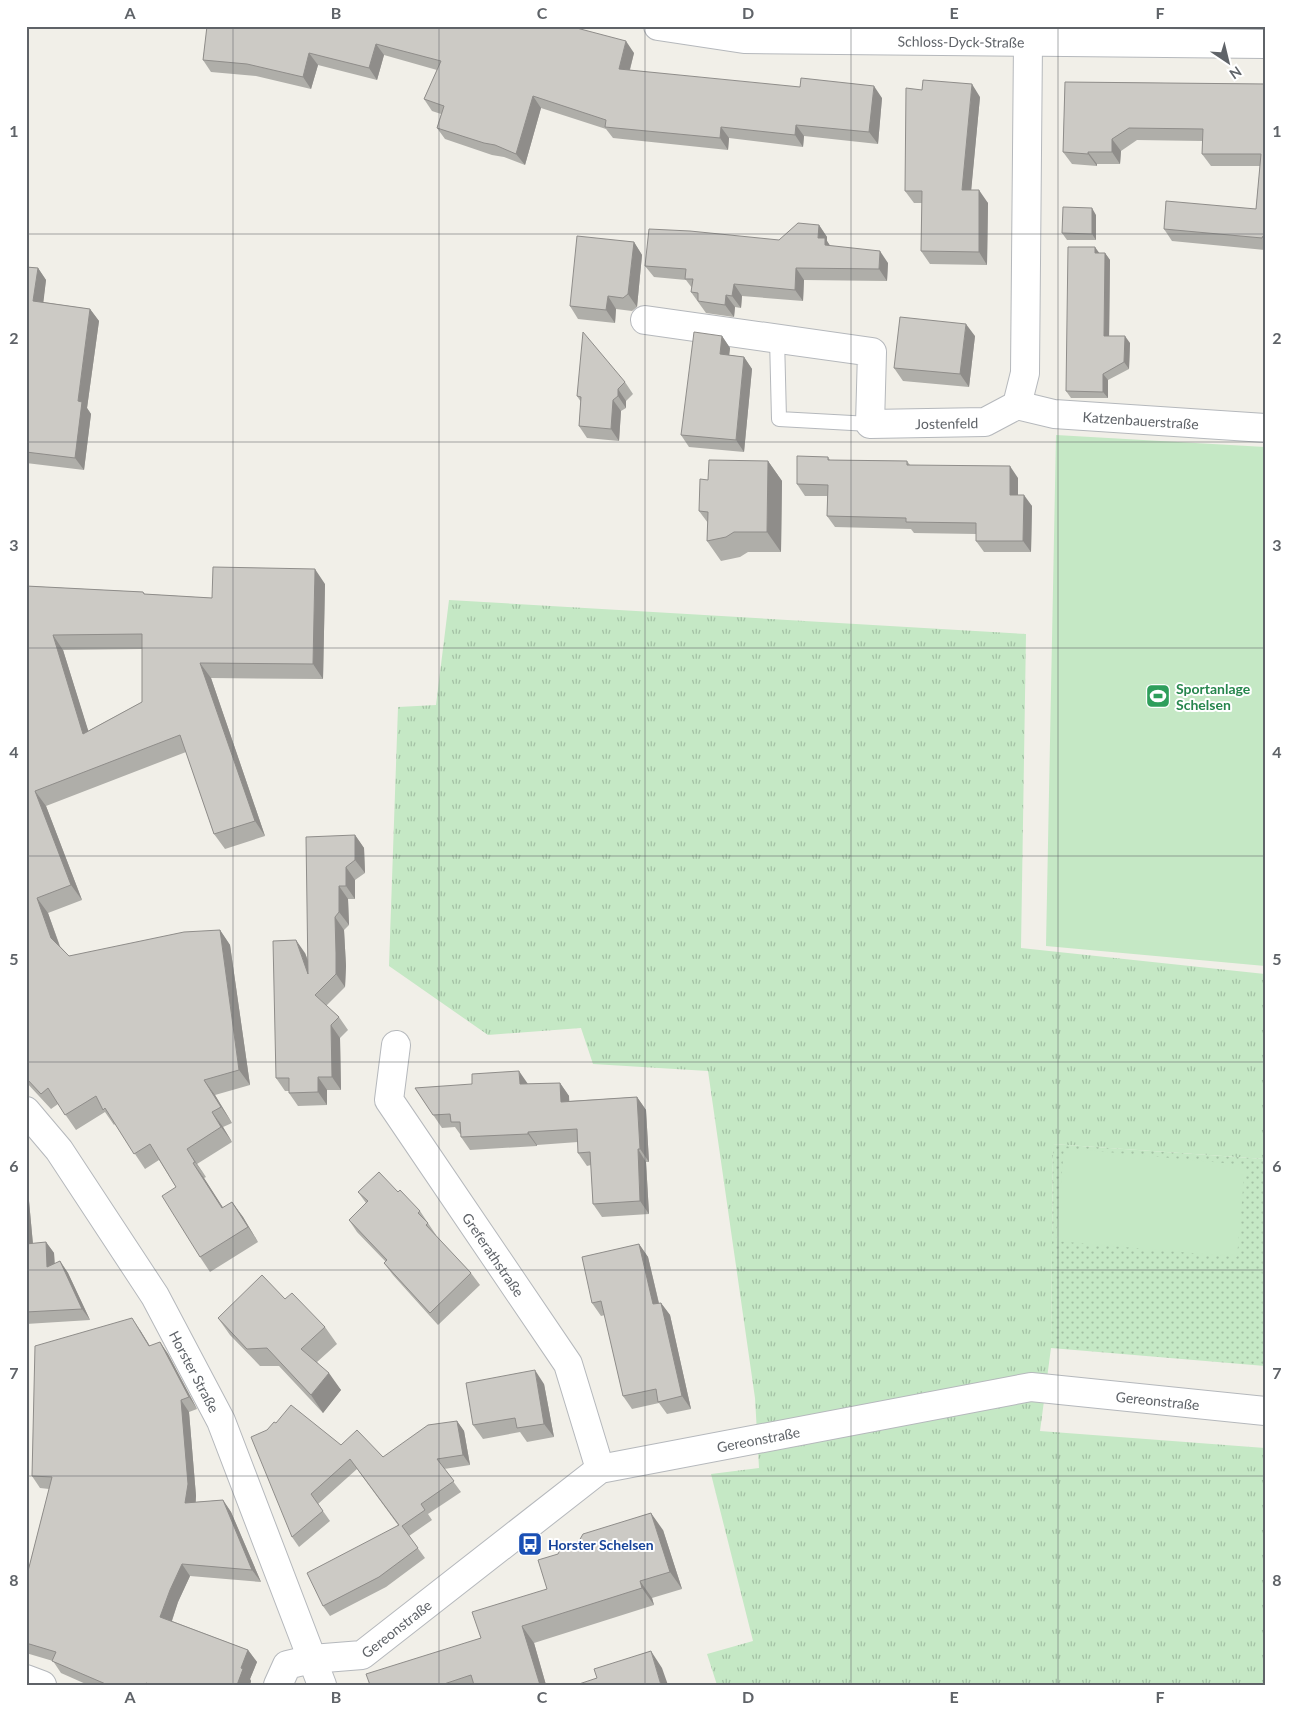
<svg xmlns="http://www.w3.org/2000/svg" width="1291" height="1711" font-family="Lato,sans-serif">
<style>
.grass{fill:url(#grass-tufts)}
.park{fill:url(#park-dots)}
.pitch{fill:#c5e8c5}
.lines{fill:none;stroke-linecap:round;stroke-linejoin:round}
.service-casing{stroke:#b5b8bc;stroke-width:16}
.minor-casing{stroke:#b5b8bc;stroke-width:30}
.tertiary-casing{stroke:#b5b8bc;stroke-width:30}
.service{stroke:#fff;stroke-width:14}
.minor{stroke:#fff;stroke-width:28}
.tertiary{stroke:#fff;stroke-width:28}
.wall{fill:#afaea9;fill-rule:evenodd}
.shaded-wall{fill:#8f8d8a}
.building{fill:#cccac5;stroke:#8f8d8a;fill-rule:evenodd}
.grid{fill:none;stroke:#5f6368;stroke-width:1;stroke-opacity:0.55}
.labels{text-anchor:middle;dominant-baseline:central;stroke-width:4;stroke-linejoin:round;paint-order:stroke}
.street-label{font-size:14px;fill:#5f6368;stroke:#fff}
.leisure-label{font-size:14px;font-weight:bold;fill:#27864d;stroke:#fff;text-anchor:start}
.transit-label{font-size:14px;font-weight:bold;fill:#164399;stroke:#fff;text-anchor:start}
.neatline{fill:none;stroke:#5f6368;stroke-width:2}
.grid-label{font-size:16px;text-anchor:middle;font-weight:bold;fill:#5f6368}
</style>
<defs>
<pattern id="grass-tufts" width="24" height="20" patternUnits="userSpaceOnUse" patternTransform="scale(1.25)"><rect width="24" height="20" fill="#c5e8c5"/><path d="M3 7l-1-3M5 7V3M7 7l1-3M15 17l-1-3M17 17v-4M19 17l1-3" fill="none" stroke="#a3c0a4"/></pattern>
<pattern id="park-dots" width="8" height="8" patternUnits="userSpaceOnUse" patternTransform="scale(1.25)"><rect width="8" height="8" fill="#c5e8c5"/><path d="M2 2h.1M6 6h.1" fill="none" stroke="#a3c0a4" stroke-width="1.8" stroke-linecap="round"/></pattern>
</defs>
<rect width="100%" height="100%" fill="#f1efe8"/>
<path class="grass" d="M449,600L1026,634L1021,948L1265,974V1159L1053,1144L1051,1348L1040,1431L1265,1448V1685H717L707,1654L753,1641L711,1474L759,1468L755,1398L708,1071L593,1064L581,1028L488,1035L389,966L398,707L436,705Z"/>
<path class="park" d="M1053,1144L1265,1159V1366L1051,1348Z"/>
<path class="pitch" d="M1056,435L1265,447V966L1046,946Z
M1064,1148L1245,1165L1237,1257L1056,1241Z"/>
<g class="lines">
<defs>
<path id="service" d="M777,338L779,419L870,424"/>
<g id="minor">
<path id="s1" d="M645,320L872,352L870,424L985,422L1017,405L1025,373L1028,42"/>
<path id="s2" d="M1017,405L1054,414L1265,428"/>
<path id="s3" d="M396,1045L389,1100L568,1364L600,1469"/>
<path d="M26,1679L42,1685"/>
<path id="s4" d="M278,1685L287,1665L312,1659L362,1655L600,1469L1031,1387L1265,1411"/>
</g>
<g id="tertiary">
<path id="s5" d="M658,26L744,39L1265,44"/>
<path id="s6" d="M26,1111L59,1150L155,1296L221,1421L322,1685"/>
</g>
</defs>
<use href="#service" class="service-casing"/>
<use href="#minor" class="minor-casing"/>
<use href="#tertiary" class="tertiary-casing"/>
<use href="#service" class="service"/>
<use href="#minor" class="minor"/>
<use href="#tertiary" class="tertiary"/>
</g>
<path class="wall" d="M195,26H569L634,53L630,70L882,98L878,144L804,136L803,147L729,138L728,150L613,138L606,129L541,108L525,165L504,157L492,155L445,139L437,128L441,114L432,111L424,99L437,70L384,55L377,80L318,65L311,89L256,76L211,72L203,60L207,28Z
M1065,82L1265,84V250L1172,241L1164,229L1256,209L1260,166H1211L1202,154L1203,141L1137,140L1121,151L1120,164H1097V166L1072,164L1063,152Z
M980,97L971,190L988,203L987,265L930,264L921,251L922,203H914L905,191Z
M1096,215V240H1067L1062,233Z
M819,225L827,237V241L830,246L888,263L887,281L804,280L803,301L742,296L741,308L735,307L734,317L706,313L691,292L692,288L686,280L654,277L645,266L779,240Z
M634,242L642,255L637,307L632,311L616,309L615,323L578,319L570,306Z
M1099,253H1105L1110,260L1109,336L1130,343L1129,369L1108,380V398H1071L1066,391Z
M26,267L38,268L46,280L43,302L90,309L99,321L87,408L91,414L84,470L26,463V356L27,350H26Z
M722,336L730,348L729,355L744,357L752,369L744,452L689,447L681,435Z
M975,336L969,387L903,381L894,368Z
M625,382L633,394L626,401V408L621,411L619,441L587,438L579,426L581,402L577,396Z
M828,457L830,460L907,461L910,465L1018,478V495L1032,506L1031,552H984L976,541V534L914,533L911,529L835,527L827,516V496H805L797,484Z
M768,461L782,481L781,552H748L740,557L721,561L707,541L708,523L699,511L708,480Z
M325,584L323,679L211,678L265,836L225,849L214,834L186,752L46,806L82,900L48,913L60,946L69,956L220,930L230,945L250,1085L215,1095L232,1123L223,1127L232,1142L197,1164L206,1177L204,1178L223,1208L232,1202L243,1217L258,1242L210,1272L200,1257L176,1187L159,1160L145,1169L115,1124L114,1125L105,1112L76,1130L58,1104L51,1109L26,1082V586L143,592L145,594L212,598ZM142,649V702L88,731L63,650Z
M355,835L364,848L365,873L355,880V899H348L349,925L344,930L346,966L345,987L326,1006L339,1017L348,1030L340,1038L341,1090H327V1105L298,1106L289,1093V1091H285L276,1078L305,953L308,960Z
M560,1083L569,1096V1101L637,1097L646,1110L649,1162H646L649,1214L602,1217L593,1204L591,1165L587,1166L578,1153V1142L537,1145V1146L470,1150L461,1137V1134H460L455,1127L442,1128L415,1088L528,1084Z
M358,1192H398L420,1211L436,1235V1236L471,1273L480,1285L438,1325L393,1275L384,1263L386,1262L357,1232L349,1220L366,1203Z
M26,1197L29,1201L33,1244L46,1242L54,1253L55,1264L60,1261L68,1273L90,1320L26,1324Z
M639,1244L648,1257L659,1303H661L670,1315L691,1409L667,1414L659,1403L632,1409L623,1396L605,1315L601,1316L592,1303Z
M285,1299L325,1327L337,1344L317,1362L341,1390L323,1413L279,1366H260L230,1335L218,1318Z
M140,1330L150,1346L160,1342L168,1354L197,1409L189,1412L196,1496V1502L223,1500L231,1512L261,1582L190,1576L178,1602L172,1621L248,1650L257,1662L250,1679L251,1681L250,1685H88L61,1673L53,1661L26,1653V1579L49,1489L40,1488L32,1476Z
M544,1384L554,1437L527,1442L520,1432L483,1439L473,1425Z
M457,1421L464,1431L470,1465L444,1469L461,1492L428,1514L432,1520L409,1536L425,1558L386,1587L330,1616L323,1606L398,1525L357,1469L318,1504L330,1521L299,1547L292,1537L267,1430L276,1423L341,1445L383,1457Z
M663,1530L682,1589L652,1598L654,1605L534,1643L546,1685H370L481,1638L547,1589L558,1554L579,1541Z"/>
<path class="shaded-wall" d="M626,41L634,53L627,80L619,69Z
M376,44L384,55L377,80L369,68Z
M309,53L318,65L311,89L303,77Z
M972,84L980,97L970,203L962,190Z
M874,86L882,98L878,144L869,132Z
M533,96L541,108L525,165L516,154Z
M796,125L804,136L803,147L795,135Z
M721,127L729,138L728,150L720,138Z
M1112,139L1121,151L1120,164L1112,152Z
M1088,152L1097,164V166L1088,154Z
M979,190L988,203L987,265L979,252Z
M1092,208L1096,215V240L1092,234Z
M819,225L827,237V241L833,250L826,247L818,238Z
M634,242L642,255L637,307L628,294Z
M1095,247L1100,254L1095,253Z
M880,251L888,263L887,281L879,269Z
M1105,253L1110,260L1109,343L1104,336Z
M38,268L46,280L42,314L33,301Z
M796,268L804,280L803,301L795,290Z
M734,284L742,296L741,308L732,296Z
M726,295L735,307L734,317L725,305Z
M608,296L616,309L615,323L606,310Z
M90,309L99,321L87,408L91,414L84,470L75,458L78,401Z
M966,324L975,336L969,387L960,374Z
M722,336L730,348L728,366L720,354Z
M1125,336L1130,343L1129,369L1124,362Z
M744,357L752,369L744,452L736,440Z
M1103,374L1108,380V398L1103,392Z
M618,389L626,401V408L618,396Z
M613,400L621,411L619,441L611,429Z
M768,461L782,481L781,552L767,532Z
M1010,466L1018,478V506L1010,495Z
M1024,495L1032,506L1031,552L1023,541Z
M315,569L325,584L323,679L313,664Z
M53,635L63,650L94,749L83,734Z
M200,663L211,678L265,836L255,821Z
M35,791L46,806L82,900L71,885Z
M355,835L364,848L365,873L355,860Z
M346,867L355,880V899L346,886Z
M339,886L348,899L349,925L339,912Z
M37,898L48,913L62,953L51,938Z
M335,917L344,930L346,966L345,987L336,974Z
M220,930L230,945L250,1085L239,1070Z
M296,940L305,953L317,987L308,974Z
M331,1025L340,1038L341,1090L332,1077Z
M519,1071L528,1084H520Z
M318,1077L327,1090V1105L318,1092Z
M204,1080L215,1095L232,1123L221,1107Z
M560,1083L569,1096L570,1114L561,1102Z
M637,1097L646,1110L649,1162L640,1149Z
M212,1112L223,1127L232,1142L221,1127Z
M528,1132L537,1145V1146L528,1134Z
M187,1149L197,1164L206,1177L195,1162Z
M638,1149L646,1162L649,1214L640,1201Z
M193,1163L204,1178L233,1223L222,1208Z
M26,1197L29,1201L34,1256L26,1245Z
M232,1202L243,1217L258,1242L248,1227Z
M46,1242L54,1253L55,1278L47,1267Z
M639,1244L648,1257L662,1317L653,1304Z
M60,1261L68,1273L90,1320L82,1309Z
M661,1303L670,1315L691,1409L682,1396Z
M132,1318L140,1330L157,1358L149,1346Z
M160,1342L168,1354L197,1409L189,1397Z
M535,1370L544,1384L554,1437L544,1424Z
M329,1373L341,1390L323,1413L311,1395Z
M181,1400L189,1412L196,1496L194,1515L185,1503Z
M457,1421L464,1431L470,1465L463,1455Z
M223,1500L231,1512L261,1582L252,1570Z
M651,1513L663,1530L682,1589L670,1572Z
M182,1564L190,1576L178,1602L169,1629L160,1617L170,1590Z
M640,1581L652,1598L654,1605L642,1588Z
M522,1626L534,1643L546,1685H540Z
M248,1650L257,1662L250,1679L251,1681L250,1685H237L241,1668Z
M651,1651L662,1668L668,1685H661Z"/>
<path class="building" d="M207,26H569L626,41L619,69L800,87L801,78L874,86L869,132L796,125L795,135L721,127L720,138L605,127L606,120L533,96L516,154L495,145L484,143L437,128L444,106L424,99L441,61L376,44L369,68L309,53L303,77L247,64L203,60Z
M923,80L972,84L962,190H979V252L921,251L922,191H905L906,88L922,90Z
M1065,82L1265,84V236H1263L1262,238L1164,229L1166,201L1256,209L1261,154H1202L1203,129L1129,128L1112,139V152H1088V154L1063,152Z
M1063,207L1092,208V234L1062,233Z
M798,223L819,225L818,238H825V245L880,251L879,269L796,268L795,290L734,284L732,296L726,295L725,305L698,301V293L691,292L693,279H685L686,269L645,266L649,229L690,231L779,240Z
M577,236L634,242L628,294L623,298L608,296L606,310L570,306Z
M1068,247H1095V253H1105L1104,336H1125L1124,362L1103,374V392L1066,391Z
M26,267L38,268L33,301L90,309L78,401L82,402L75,458L26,452V356L28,339L26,338Z
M900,317L966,324L960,374L894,368Z
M583,332L625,382L618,389V396L613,400L611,429L579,426L581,397L577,396Z
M694,332L722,336L720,354L744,357L736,440L681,435Z
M797,456L828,457V460L907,461V465L1010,466V495H1024L1023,541H976V523L906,522V518L827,516L828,485L797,484Z
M709,460L768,461L767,532H734L726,537L707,541L708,512L699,511L700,479L708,480Z
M213,567L315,569L313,664L200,663L255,821L214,834L180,735L35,791L71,885L37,898L51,938L69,956L184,932L220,930L239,1070L204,1080L221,1107L212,1112L221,1127L187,1149L195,1162L193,1163L222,1208L232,1202L248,1227L200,1257L162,1196L176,1187L150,1144L134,1154L105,1108L103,1110L96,1096L65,1115L48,1088L41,1094L26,1078V586L143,592L144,594L212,598ZM142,634V702L83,734L53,635Z
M355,835V860L346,867V886H339V912L335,917L336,953V974L315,995L339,1017L331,1025L332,1077H318V1092L289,1093V1078H276L273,941L296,940L308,974L306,837Z
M519,1071L520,1084L560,1083L561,1102L637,1097L640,1149H638L640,1201L593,1204L590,1152L578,1153L577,1129L528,1132V1134L461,1137L460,1122H451L450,1114L433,1115L415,1088L472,1084V1074Z
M379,1172L398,1192L400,1190L420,1211L418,1213L428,1223L426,1225L471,1273L430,1313L384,1263L387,1260L349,1220L368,1201L358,1192Z
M46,1242L47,1267L60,1261L82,1309L26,1312V1244Z
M639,1244L653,1304L661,1303L682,1396L658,1402L656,1389L623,1396L601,1301L592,1303L582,1257Z
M262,1275L285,1299L292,1293L325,1327L301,1349L329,1373L311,1395L267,1348L247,1349L218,1318Z
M132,1318L149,1346L160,1342L189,1397L181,1400L188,1484L185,1503L223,1500L252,1570L182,1564L170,1590L160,1617L248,1650L241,1668L243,1669L237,1685H151L146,1683V1685H108L52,1661L56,1652L26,1643V1579L52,1477L32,1476L35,1346Z
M535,1370L544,1424L517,1428L515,1418L473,1425L466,1383Z
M291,1405L341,1445L357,1430L383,1457L428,1425L457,1421L463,1455L437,1459L454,1481L421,1504L425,1510L402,1526L418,1548L379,1577L323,1606L307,1573L399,1525L350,1459L311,1494L323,1511L292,1537L251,1437L267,1430L274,1422L276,1423Z
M651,1513L670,1572L640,1581L642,1588L522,1626L540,1685H474L471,1675L441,1685H370L366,1674L481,1638L472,1612L547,1589L538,1560L558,1554L562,1546L579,1541L583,1534Z
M651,1651L661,1685H576L597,1678L594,1669Z"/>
<path class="grid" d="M233,26V1685M439,26V1685M645,26V1685M851,26V1685M1058,26V1685M26,234H1265M26,442H1265M26,648H1265M26,856H1265M26,1062H1265M26,1270H1265M26,1476H1265"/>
<defs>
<symbol id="stadium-square" viewBox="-11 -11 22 22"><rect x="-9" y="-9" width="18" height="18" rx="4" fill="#2e9e5b" stroke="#fff"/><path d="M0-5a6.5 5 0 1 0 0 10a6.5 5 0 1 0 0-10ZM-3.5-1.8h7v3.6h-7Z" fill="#fff"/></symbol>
<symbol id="bus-square" viewBox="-11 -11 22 22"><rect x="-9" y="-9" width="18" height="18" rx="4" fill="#1a4fb4" stroke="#fff"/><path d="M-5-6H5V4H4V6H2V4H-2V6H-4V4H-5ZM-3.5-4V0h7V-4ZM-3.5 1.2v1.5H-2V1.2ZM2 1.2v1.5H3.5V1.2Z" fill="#fff"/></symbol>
</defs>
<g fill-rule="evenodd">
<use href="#stadium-square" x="1144" y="682" width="28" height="28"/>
<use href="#bus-square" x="516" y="1530" width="28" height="28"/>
</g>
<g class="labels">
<g class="street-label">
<text stroke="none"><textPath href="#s5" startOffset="304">Schloss-Dyck-Straße</textPath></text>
<text stroke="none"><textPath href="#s2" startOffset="125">Katzenbauerstraße</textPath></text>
<text stroke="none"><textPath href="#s1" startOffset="378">Jostenfeld</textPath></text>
<text stroke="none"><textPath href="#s3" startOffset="242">Greferathstraße</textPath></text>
<text stroke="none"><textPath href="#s6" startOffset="311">Horster Straße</textPath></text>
<text stroke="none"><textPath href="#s4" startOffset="966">Gereonstraße</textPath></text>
<text stroke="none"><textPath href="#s4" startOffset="561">Gereonstraße</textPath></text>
<text stroke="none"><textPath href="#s4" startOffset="141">Gereonstraße</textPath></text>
</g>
<g class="leisure-label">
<text x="1176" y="688">Sportanlage<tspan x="1176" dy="16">Schelsen</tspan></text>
</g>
<g class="transit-label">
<text x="548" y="1544">Horster Schelsen</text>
</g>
</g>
<rect width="1291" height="1711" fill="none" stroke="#ffffff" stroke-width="55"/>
<g transform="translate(1228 62) rotate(145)" stroke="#ffffff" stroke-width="4" paint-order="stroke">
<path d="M0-4L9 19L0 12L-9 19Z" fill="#5f6368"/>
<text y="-8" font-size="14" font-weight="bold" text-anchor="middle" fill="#5f6368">N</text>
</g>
<rect x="28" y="28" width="1236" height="1656" class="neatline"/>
<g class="grid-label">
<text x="130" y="19">A</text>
<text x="336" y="19">B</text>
<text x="542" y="19">C</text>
<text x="748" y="19">D</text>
<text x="954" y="19">E</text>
<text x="1160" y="19">F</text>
<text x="14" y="137">1</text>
<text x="1277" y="137">1</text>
<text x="14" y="344">2</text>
<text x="1277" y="344">2</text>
<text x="14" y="551">3</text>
<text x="1277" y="551">3</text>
<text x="14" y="758">4</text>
<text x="1277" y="758">4</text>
<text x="14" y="965">5</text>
<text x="1277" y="965">5</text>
<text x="14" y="1172">6</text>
<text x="1277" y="1172">6</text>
<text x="14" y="1379">7</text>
<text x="1277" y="1379">7</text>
<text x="14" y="1586">8</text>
<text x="1277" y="1586">8</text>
<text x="130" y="1703">A</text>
<text x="336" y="1703">B</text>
<text x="542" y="1703">C</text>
<text x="748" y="1703">D</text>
<text x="954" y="1703">E</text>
<text x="1160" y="1703">F</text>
</g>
</svg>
